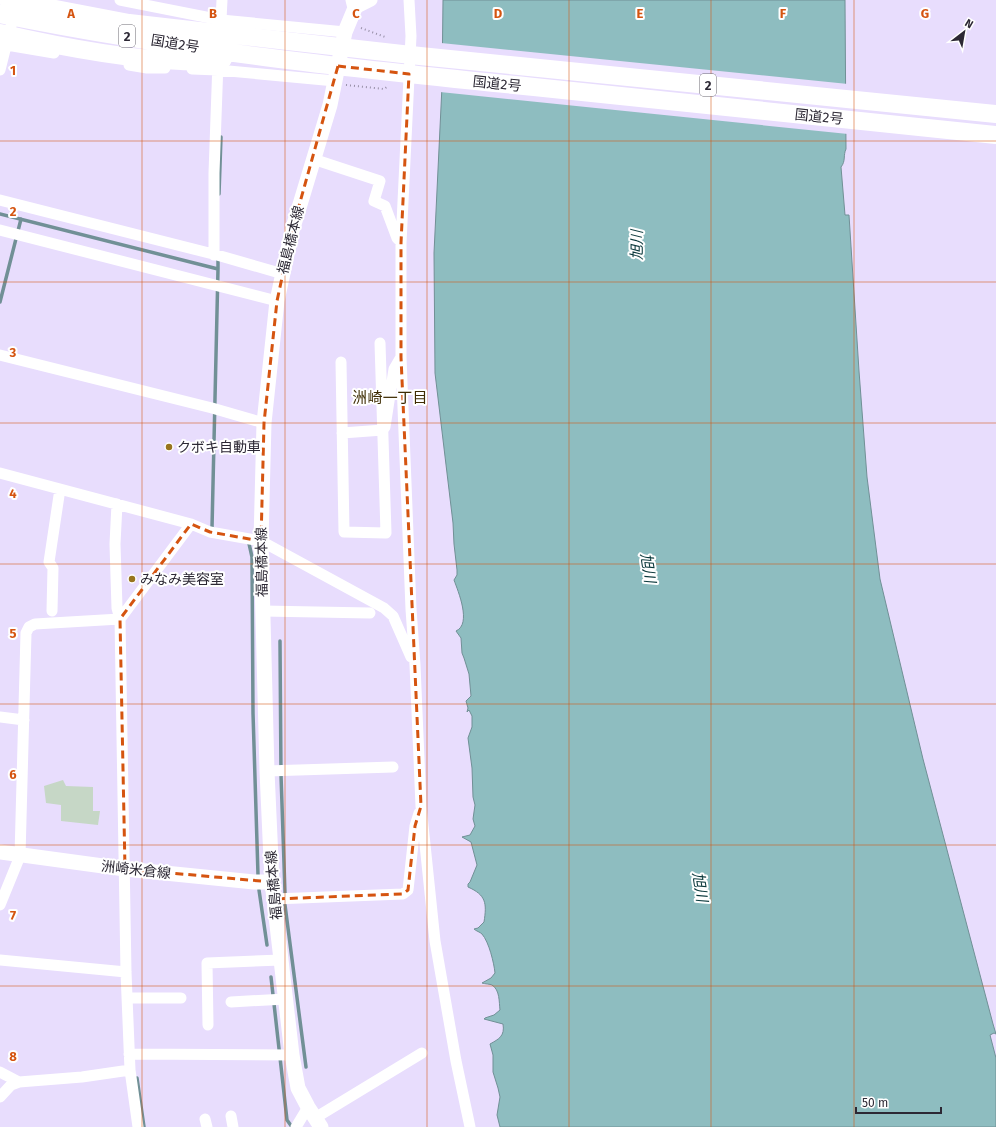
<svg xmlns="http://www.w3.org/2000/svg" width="996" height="1127" font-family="'Fira Sans','Noto Sans JP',sans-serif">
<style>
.green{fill:#c6d7c6}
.water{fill:#8ebdc0;stroke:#719096}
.pier{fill:#e8ddfd}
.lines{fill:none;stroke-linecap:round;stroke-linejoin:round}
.stream{stroke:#719096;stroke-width:3.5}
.path{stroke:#978fa7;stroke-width:2;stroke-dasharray:1 3;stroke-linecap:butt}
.minor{stroke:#fff;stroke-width:11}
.tertiary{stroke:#fff;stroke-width:13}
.secondary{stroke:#fff;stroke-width:15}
.trunk{stroke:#fff;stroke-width:18}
.marked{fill:none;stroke:#d55410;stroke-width:3;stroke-dasharray:8 5;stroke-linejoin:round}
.grid{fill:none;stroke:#d55410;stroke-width:1;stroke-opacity:0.55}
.poi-dot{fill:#98741e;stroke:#fff;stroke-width:1.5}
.labels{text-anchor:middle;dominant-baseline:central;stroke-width:4;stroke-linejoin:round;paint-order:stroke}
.shield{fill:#fff;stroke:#6b6871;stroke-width:1}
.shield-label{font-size:13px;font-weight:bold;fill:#2c2834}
.street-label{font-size:14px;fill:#2c2834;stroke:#fff}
.poi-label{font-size:14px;fill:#2c2834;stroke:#fff;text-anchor:start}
.water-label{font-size:15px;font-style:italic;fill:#0a383b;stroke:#fff}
.neighbourhood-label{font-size:15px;fill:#3e2c03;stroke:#fff}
.grid-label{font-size:13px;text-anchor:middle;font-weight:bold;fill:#d55410;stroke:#fff;stroke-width:4;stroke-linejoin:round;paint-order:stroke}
</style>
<rect width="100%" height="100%" fill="#e8ddfd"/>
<path class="green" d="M63,780L66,786L93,787V811H100L98,825L61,821V805L46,803L44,786Z"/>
<path class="water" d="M443,0H845L846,149C843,155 846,161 841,167L845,215H849L859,371L867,477L880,579L923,759L993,1024L996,1034L994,1033L990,1035L996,1058V1127H500L497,1115L500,1097L498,1088L493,1072V1055L490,1044C499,1039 505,1036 503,1024L484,1019L485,1018L494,1015L500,1010C499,1002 500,990 492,985C490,984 485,984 482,983L491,978L495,973C494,963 489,942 482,934C480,932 476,931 474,929L478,928L484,922C487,903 486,895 468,887V884L470,882L477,865L471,842L462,837L470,835L475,826L473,819L475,805L473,797L472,768L468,738L472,727V716L469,710L467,712L468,708L466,701L471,696L469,674L464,658L462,653L461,638L456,631C472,624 458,591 454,580L457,575V570L454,544L453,523L435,373L434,253L442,86Z"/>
<path class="pier" d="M441,43L848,84V134L440,92Z"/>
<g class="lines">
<path class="stream" d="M219,194L221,137
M0,214L218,269L212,528L215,530
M218,269V257
M0,302L21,219
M248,539L252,557L253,713L258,875
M280,641L281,775L285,893
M259,890L267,945
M285,905L306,1067
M271,977L287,1120L292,1127
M137,1078L144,1127"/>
<path class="path" d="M361,28L385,37
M346,85L384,89L387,87"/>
<path class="minor" d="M120,0L221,20L345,32
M409,0L411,36L401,243V357L411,609L415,665L421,806L435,941L456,1061L470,1127
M220,39L222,0
M0,44L54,53
M129,65L147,68H165
M192,69L218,70L335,81
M0,70L15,10
M313,159L380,181L374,201L385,206L397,238L400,241
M0,200L217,255L283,274
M0,230L277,301
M214,255V173L218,62
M0,355L212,408L264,423
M341,362L344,532L386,533L380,343
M342,433L383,430L385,427L394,369L401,357
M0,473L191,524L210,532L261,541L384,608L393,616L411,657
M117,504L115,544L117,608L120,619L126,972L130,1070L138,1127
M52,611L53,568L49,562L60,489
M263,611L370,613
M0,717L24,720
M267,771L393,767
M274,899L403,894L408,890L415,826L419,813
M0,905L20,856L26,633L29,627L35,624L120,619L191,524
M0,960L126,972
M127,998H181
M231,1002L285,999
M208,1025L207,963L281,960
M129,1054L292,1055
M0,1072L19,1082
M0,1097L11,1085L19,1082L82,1077L130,1070
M231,1116L233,1127
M315,1118L422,1053
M205,1119L207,1127
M296,1127L308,1107"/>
<path class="tertiary" d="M355,8L371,0"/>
<path class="secondary" d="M0,852L125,869L254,882H272
M321,1127L308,1107L298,1088L292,1055L272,882L267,771L261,541L264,423L277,301L292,231L330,105L345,32L355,8L353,0"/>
<path class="trunk" d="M8,0L129,23L217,33L420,56L996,114
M0,14C176,50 355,69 534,87C688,103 842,119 996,135
M0,33C57,46 122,59 181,61C194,62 209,60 223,59"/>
</g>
<path class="marked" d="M338,66L409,74L401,243V357L421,806L415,826L408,890L403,894L274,899L272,882L125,869L120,619L191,524L210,532L261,541L264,423L277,301L292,231Z"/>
<path class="grid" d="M142,0V1127M285,0V1127M427,0V1127M569,0V1127M711,0V1127M854,0V1127M0,141H996M0,282H996M0,423H996M0,564H996M0,704H996M0,845H996M0,986H996"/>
<g class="poi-dot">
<circle cx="169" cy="447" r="4"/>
<circle cx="132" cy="579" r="4"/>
</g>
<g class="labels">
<g class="shield">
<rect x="119" y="25" width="16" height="22" rx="3"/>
<rect x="700" y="74" width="16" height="22" rx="3"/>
</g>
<g class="shield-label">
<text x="127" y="36">2</text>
<text x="708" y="85">2</text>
</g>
<g class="street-label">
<text transform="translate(175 44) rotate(9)">国道2号</text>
<text transform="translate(497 84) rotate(6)">国道2号</text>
<text transform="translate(819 117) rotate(6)">国道2号</text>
<text transform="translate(291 240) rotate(-76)">福島橋本線</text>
<text transform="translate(262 562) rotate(-91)">福島橋本線</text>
<text transform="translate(136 870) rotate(6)">洲崎米倉線</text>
<text transform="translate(274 885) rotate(-95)">福島橋本線</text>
</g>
<g class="poi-label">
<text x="177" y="447">クボキ自動車</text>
<text x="140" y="579">みなみ美容室</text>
</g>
<g class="water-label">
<text transform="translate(637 245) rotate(-90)">旭川</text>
<text transform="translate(648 568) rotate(81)">旭川</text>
<text transform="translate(700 887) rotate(81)">旭川</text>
</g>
<g class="neighbourhood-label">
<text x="390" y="398">洲崎一丁目</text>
</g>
</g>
<g class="grid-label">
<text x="71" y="18">A</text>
<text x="213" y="18">B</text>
<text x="356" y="18">C</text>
<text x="498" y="18">D</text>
<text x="640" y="18">E</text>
<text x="783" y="18">F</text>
<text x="925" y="18">G</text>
<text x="13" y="75">1</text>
<text x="13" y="216">2</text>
<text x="13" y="357">3</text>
<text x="13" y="498">4</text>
<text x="13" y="638">5</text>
<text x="13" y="779">6</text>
<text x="13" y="920">7</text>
<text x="13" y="1061">8</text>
</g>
<g transform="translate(964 32) rotate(31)" stroke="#ffffff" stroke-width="3" paint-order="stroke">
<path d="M0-3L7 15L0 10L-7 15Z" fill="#2c2834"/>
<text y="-6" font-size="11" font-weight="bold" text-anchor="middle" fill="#2c2834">N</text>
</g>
<path d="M856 1107v6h85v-6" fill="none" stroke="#2c2834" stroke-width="2"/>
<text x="862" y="1107" font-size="12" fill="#2c2834" stroke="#ffffff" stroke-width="3" paint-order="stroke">50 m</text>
</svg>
